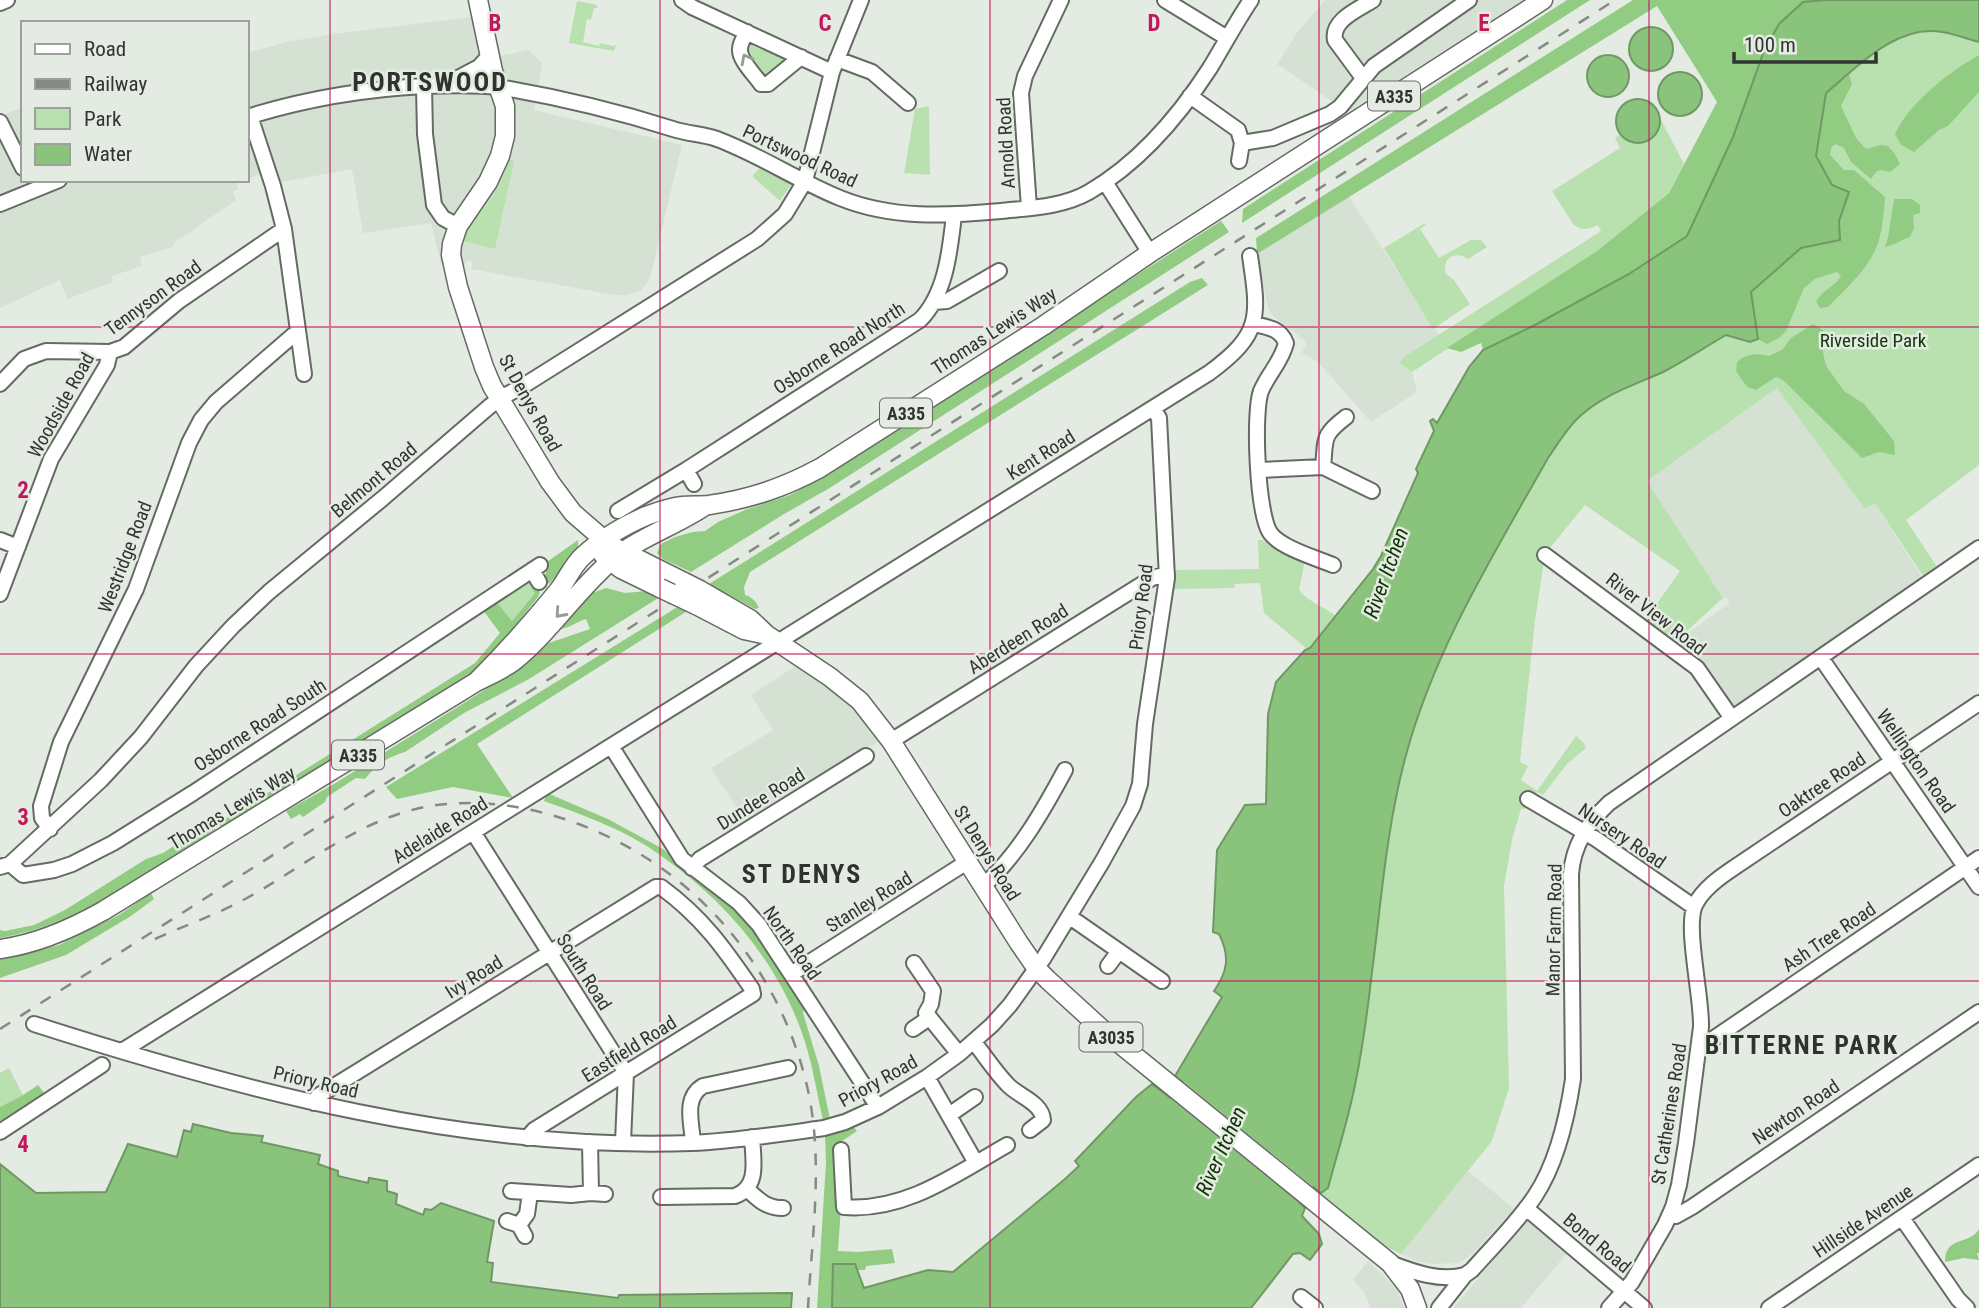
<svg xmlns="http://www.w3.org/2000/svg" width="1979" height="1308" font-family="'Roboto Condensed',sans-serif">
<style>
.built{fill:#d5e1d2}
.green{fill:#b9e1af}
.forest{fill:#92cc83}
.water{fill:#8ac37b;stroke:#6f9865;stroke-width:2}
.pier{fill:#e4ebe2}
.lines{fill:none;stroke-linecap:round;stroke-linejoin:round}
.minor-casing{stroke:#646b63;stroke-width:18}
.major-casing{stroke:#646b63;stroke-width:21}
.minor{stroke:#fff;stroke-width:14}
.major{stroke:#fff;stroke-width:18}
.rail{stroke:#858a84;stroke-width:2.5;stroke-dasharray:12 12;stroke-linecap:butt}
.major-bridge-casing{stroke:#646b63;stroke-width:21;stroke-linecap:butt}
.major-bridge{stroke:#fff;stroke-width:18}
.oneway{stroke:#989a98}
.grid{fill:none;stroke:#c2185b;stroke-width:2;stroke-opacity:0.55}
.labels{text-anchor:middle;dominant-baseline:central;stroke-width:5;stroke-linejoin:round;paint-order:stroke}
.shield{fill:#e4ebe2;stroke:#676b66;stroke-width:2}
.shield-label{font-size:18px;font-weight:bold;fill:#313431}
.street-label{font-size:19px;fill:#313431;stroke:#e4ebe2}
.park-label{font-size:19px;fill:#113704;stroke:#e4ebe2}
.water-label{font-size:21px;font-style:italic;fill:#0f3503;stroke:#e4ebe2}
.district-label{font-size:26px;font-weight:bold;letter-spacing:2px;fill:#2e342d;stroke:#e4ebe2}
.grid-label{font-size:23px;text-anchor:middle;font-weight:bold;fill:#c2185b;stroke:#e4ebe2;stroke-width:5;stroke-linejoin:round;paint-order:stroke}
</style>
<rect width="100%" height="100%" fill="#e4ebe2"/>
<path class="built" d="M1325,0H1523L1345,114L1333,102L1277,64L1297,33Z
M489,15L499,56L528,50L542,63L534,110L682,145L651,274L647,283L641,290L627,295H615L471,269L473,261L467,260L464,267L441,264L431,223L363,233L352,169L265,185L261,174L247,179V53L287,42L333,34Z
M23,107V180H242L236,182L238,190L233,191L236,200L174,243L173,247L140,257L142,266L112,276L113,282L67,299L60,280L0,308V116Z
M1349,197L1447,348L1412,371L1417,392L1371,422L1319,363L1302,353L1306,344L1304,340L1273,316L1268,308L1257,254Z
M1777,388L1865,509L1875,503L1923,579L1734,706L1701,659L1676,641L1730,603L1725,596L1722,598L1647,481Z
M796,666L832,690L855,709L878,742L748,824L711,768L773,730L751,695Z
M1468,1171L1514,1209L1473,1253L1459,1263L1432,1264L1416,1261L1401,1254Z
M1527,1220L1567,1253L1521,1308H1453Z
M1368,1261L1396,1288L1404,1308H1371L1363,1291L1353,1280Z"/>
<path class="green" d="M1825,0H1979V465L1906,520L1937,567L1923,576L1875,503L1865,509L1777,388L1647,481L1722,597L1725,596L1676,641L1646,619L1680,571L1585,505L1545,554L1535,621L1520,762L1528,766L1521,780L1537,791L1576,736L1584,743L1586,748L1567,764L1543,795L1537,792L1528,808L1521,809L1512,840L1504,886L1509,1088L1492,1141L1401,1254L1387,1247L1364,1230L1175,1076L1222,997L1214,991C1228,971 1230,956 1219,934L1213,932L1217,850L1245,805L1266,804L1268,714L1276,682L1307,649L1264,613L1260,583L1235,584L1234,588L1174,589L1173,570L1259,569L1258,540H1262L1305,560L1299,590C1310,603 1323,606 1336,616L1366,580L1381,556L1418,473L1416,469L1434,431L1430,421L1433,419L1437,423L1469,367L1483,350L1535,325L1687,236L1733,137L1764,51Z
M577,1L597,5V8H594L591,20L587,19L583,42L599,46L600,43L613,46L616,45L614,51L569,43Z
M749,42L785,58L787,60L767,78L760,75L744,47Z
M929,106L930,175L904,173L915,109Z
M1660,118L1684,164L1669,193L1597,251L1412,372L1400,363L1404,357L1601,231L1598,225C1589,229 1581,232 1573,224L1552,191L1620,148L1615,138L1621,134L1624,138L1659,124Z
M510,160L514,161L495,249L463,241C468,224 480,214 490,200C499,187 504,174 510,160Z
M762,166L792,183L780,201L752,176Z
M1425,223L1426,225L1420,229L1439,258L1471,240H1481L1487,247L1468,259C1455,250 1441,258 1446,274L1454,280L1470,304L1433,329L1384,248Z
M527,581L533,582L535,593L512,621L496,601Z
M9,1068L23,1095L0,1107V1073Z"/>
<path class="forest" d="M1567,0H1590L1242,223L1243,209Z
M1633,0H1825L1803,2L1764,51L1733,137L1687,236L1629,274L1535,325L1483,350L1481,343L1461,352L1447,348L1597,251L1669,193L1717,102L1657,6L1257,254L1256,238Z
M1979,55V92L1948,126L1939,130L1914,152L1901,145L1895,134C1909,103 1950,71 1979,55Z
M1849,74L1852,84L1841,106L1856,138L1866,149L1881,145L1888,146L1895,154L1900,164L1890,172L1882,170L1877,171L1871,179L1851,162L1844,148L1835,144L1831,148L1830,155L1844,170H1854L1885,197C1884,210 1883,224 1880,236C1873,266 1848,286 1828,307L1820,308L1816,302C1824,288 1834,288 1841,276L1837,272L1815,279L1804,288L1786,331L1779,338L1767,344L1758,339L1751,292L1801,248L1840,240L1839,221L1832,185L1816,156L1826,93Z
M1894,199H1912L1920,205V213L1913,215L1914,228L1910,237C1901,240 1894,245 1885,247L1888,238Z
M1221,221L1229,232L828,489L784,514L691,572L663,559L657,553L661,544L675,537L693,532L705,531L718,522L745,510L790,495L826,475Z
M1202,278L1208,285L750,572L744,587L745,595C752,597 756,601 759,608L755,609L709,584L1190,282Z
M1813,324L1828,333L1822,348L1826,366L1844,391L1864,404L1894,441L1895,455L1879,452L1862,458L1783,380L1776,377L1756,390L1747,387L1736,371L1737,362C1747,353 1757,353 1769,356L1782,350L1791,338Z
M578,540V547L573,554L574,556L549,584L545,577L547,567L544,564Z
M535,584L540,592L538,597L493,655L478,668L421,706L222,827L216,825L258,798L256,793L262,789L266,794L475,663L500,633L482,609L496,601L512,621L535,593L531,587Z
M606,588L625,593L647,591L660,597L529,679L464,713L405,752C386,758 377,764 365,779L356,778L327,797L325,802L303,817L300,814L291,819L286,811L334,784L504,678L546,644L590,629L586,619C576,622 568,629 559,629L587,595Z
M679,606L689,610L477,744L513,798L453,787L397,799L386,787Z
M547,793L608,819L663,849L737,910L759,935L805,1007L803,1013L819,1066L830,1119L823,1120C817,1094 813,1067 805,1042C780,964 726,901 660,855C626,830 583,815 544,801Z
M210,822L216,829C150,871 79,925 0,938V930L5,931L34,925L65,910L146,859L163,853Z
M151,893L154,899L131,916L66,955L0,978V959L59,945L119,915Z
M38,1085L44,1093L0,1122V1107L23,1095Z
M852,1125L857,1131L836,1145L841,1206L838,1251L858,1252L892,1249L895,1263L866,1266L865,1270H858L855,1264H833L832,1308H817L826,1162L825,1135Z
M1979,1229V1253H1977L1979,1260L1964,1258L1945,1262C1945,1235 1969,1246 1979,1229Z"/>
<path class="water" d="M1825,0H1979V42C1967,39 1955,34 1942,32C1897,24 1858,66 1826,93L1816,156L1832,185L1849,192L1839,221L1840,240L1801,248L1751,292L1758,339L1750,342L1726,335C1705,347 1683,362 1661,373C1631,386 1600,396 1577,419C1565,431 1557,445 1548,458C1494,554 1435,648 1406,755C1386,828 1381,905 1371,980C1367,1015 1362,1051 1355,1085C1348,1120 1337,1154 1328,1188L1321,1193L1313,1187L1300,1203L1305,1208L1302,1216L1319,1234L1322,1244L1310,1260L1300,1253L1293,1254L1251,1308H832L833,1264H855L864,1288L928,1270L953,1272L1065,1179L1079,1166L1075,1161L1136,1097L1152,1084L1171,1098L1183,1083L1175,1076L1222,997L1214,991C1228,971 1230,956 1219,934L1213,932L1217,850L1245,805L1266,804L1268,714L1276,682L1305,650L1310,648L1373,569L1381,556L1418,473L1416,469L1434,431L1430,421L1433,419L1437,423L1469,367L1483,350L1535,325L1629,274L1687,236L1733,137L1764,51L1779,24L1803,2Z
M1629 49a22 22 0 1 1 44 0a22 22 0 1 1-44 0Z
M1587 76a21 21 0 1 1 42 0a21 21 0 1 1-42 0Z
M1658 94a22 22 0 1 1 44 0a22 22 0 1 1-44 0Z
M1616 121a22 22 0 1 1 44 0a22 22 0 1 1-44 0Z
M193,1124L231,1133L263,1136L261,1142L320,1155L318,1164L338,1171V1176L368,1183L369,1178L387,1181V1191L397,1194L396,1204L423,1215L425,1209L431,1210L441,1203L494,1221L487,1262L493,1263L491,1282L618,1298L619,1295L792,1293L791,1308H0V1164L36,1193L106,1192L128,1144L177,1157L184,1130L191,1132Z"/>
<path class="pier" d="M1184,1082L1313,1187L1300,1203L1171,1099Z"/>
<g class="lines">
<defs>
<path id="minor" d="M682,0L692,7L832,72
M1165,0L1227,38
M0,3L7,0
M747,32C744,37 740,43 740,49C739,60 755,75 761,84H768L801,57
M837,59L872,72L908,103
M1363,78L1335,40C1331,20 1359,9 1373,0
M447,84L479,67L489,56
M424,86L425,134L434,205L443,218L458,226
M1190,96L1238,130L1242,143L1239,161
M250,116L273,186L284,229L304,374
M247,117C305,99 364,89 424,86C448,85 474,84 498,87C557,97 616,111 673,129C688,134 703,134 717,139C760,155 798,181 840,198C892,219 946,216 1001,211C1030,208 1063,207 1089,192C1139,163 1179,116 1210,68C1224,45 1236,22 1251,0
M0,122L23,168
M1242,143L1273,138L1330,114L1340,107L1374,66L1469,0
M1105,182L1150,253
M0,204L59,180
M1029,208L1021,93L1025,76L1061,0
M934,302L947,301L999,271
M1253,324C1267,327 1280,328 1286,343C1282,361 1268,374 1261,391C1253,412 1257,517 1271,534C1282,548 1316,558 1333,565
M0,384L24,359L46,351L110,352L124,347L179,301L284,229
M1323,467C1326,439 1321,436 1346,417
M686,470L694,484
M1259,470L1323,467L1372,491
M618,511L686,470L920,320C946,294 950,250 954,215
M0,540L18,547
M1545,555L1697,668L1731,717
M532,570L539,582
M0,594L51,459L107,365L110,352
M1821,658L1979,887
M891,741L1152,578L1167,574
M611,746L682,859L739,903L759,925L878,1107
M1528,799L1596,839L1694,907
M50,829L42,818L41,806L61,742L136,589L189,443L201,420L216,402L298,331
M473,832L626,1073L623,1142
M10,864L101,780L141,737L196,666L233,626L269,592L382,499L490,406L506,395L523,386L757,239L785,214L805,181L832,72L861,0
M0,867L10,864L23,875L54,870L72,864L113,843L193,793L540,565
M692,868L700,859L866,756
M983,886C1018,855 1043,811 1065,770
M1070,917L1162,981
M914,963L933,991L931,1004L926,1013L959,1054
M1108,966L1119,951
M791,974L967,862
M34,1024C246,1092 468,1151 692,1143C736,1141 781,1134 824,1128L845,1122L878,1107L927,1077L959,1054L992,1025L1010,1005L1043,959L1102,862L1133,806L1140,784L1145,724L1167,578L1159,418L1153,408
M913,1029L929,1018
M974,1042C985,1056 996,1073 1009,1086C1019,1096 1042,1103 1043,1120L1030,1130
M1700,1042L1713,1039L1979,858
M122,1051L1209,373C1262,334 1259,317 1250,256
M927,1077L976,1163
M314,1103L318,1096L656,887H661C702,917 724,948 752,989L753,994L534,1130L527,1138
M949,1115L975,1097
M0,1132L102,1065
M590,1142L591,1193
M693,1143C692,1123 683,1098 703,1086L788,1068
M841,1150L844,1207C905,1212 956,1174 1007,1145
M747,1189C759,1200 766,1208 783,1208
M511,1191L571,1195L591,1193L605,1194
M661,1197L735,1196C760,1187 753,1159 752,1137
M1526,1208L1644,1308
M1670,1214L1676,1216L1692,1207L1979,1012
M1902,1218L1958,1299L1967,1308
M507,1221L519,1225L525,1236
M519,1225L527,1214L530,1193
M1390,1263C1413,1272 1441,1282 1465,1275
M1301,1297L1315,1308
M1439,1308L1465,1275L1472,1270C1493,1246 1517,1223 1535,1196C1557,1163 1567,1119 1573,1079L1571,874C1573,845 1588,823 1609,803L1979,548
M1609,1308L1632,1282L1665,1225L1673,1207L1679,1185L1686,1143L1701,1027C1702,997 1685,927 1695,905C1703,889 1720,877 1735,867L1979,703
M1769,1308L1979,1165"/>
<path id="major" d="M478,0L493,71L505,106V136L500,156L488,182L458,226L452,244L451,255L458,287L484,367L492,386L550,482L573,513L610,545L684,582
M603,555L621,569L660,588
M700,590L750,619L767,635L830,677L860,701L891,741L1019,943L1037,969L1048,980L1104,1031L1390,1263L1410,1289L1417,1308
M696,605L744,630L767,635
M476,682C505,653 532,623 558,591C567,580 572,566 583,556C601,539 623,526 646,516C657,512 670,507 682,506C691,505 700,506 709,505C750,499 783,488 820,468L1043,326L1150,253L1543,0
M0,949C37,944 71,929 103,911L476,682C488,676 502,670 514,661C550,632 576,591 612,560C640,537 675,526 705,506"/>
</defs>
<use href="#minor" class="minor-casing"/>
<use href="#major" class="major-casing"/>
<use href="#minor" class="minor"/>
<use href="#major" class="major"/>
<path class="rail" d="M155,939C186,925 218,914 247,898C305,866 354,823 420,808C472,797 526,805 576,823C693,866 779,966 807,1086C824,1159 812,1235 808,1308
M0,1029L1615,0"/>
<defs>
<path id="major-bridge" d="M684,582L700,590
M660,588L696,605"/>
</defs>
<use href="#major-bridge" class="major-bridge-casing"/>
<use href="#major-bridge" class="major-bridge"/>
</g>
<defs><path id="oneway-chevron" d="M-2-3.5L2.5 0L-2 3.5" fill="none" stroke-width="1.6" stroke-linecap="round" stroke-linejoin="round" transform="scale(1.75)"/></defs>
<g class="oneway">
<use href="#oneway-chevron" transform="translate(746 59) rotate(-117)"/>
<use href="#oneway-chevron" transform="translate(560 613) rotate(132)"/>
</g>
<path class="grid" d="M330,0V1308M660,0V1308M990,0V1308M1319,0V1308M1649,0V1308M0,327H1979M0,654H1979M0,981H1979"/>
<g class="labels">
<g class="shield">
<rect x="1368" y="81.5" width="52" height="29" rx="5"/>
<rect x="880" y="398.5" width="52" height="29" rx="5"/>
<rect x="332" y="740.5" width="52" height="29" rx="5"/>
<rect x="1079.5" y="1022.5" width="63" height="29" rx="5"/>
</g>
<g class="shield-label">
<text x="1394" y="96">A335</text>
<text x="906" y="413">A335</text>
<text x="358" y="755">A335</text>
<text x="1111" y="1037">A3035</text>
</g>
<g class="street-label">
<text transform="translate(1006 143) rotate(-93)">Arnold Road</text>
<text transform="translate(800 156) rotate(25)">Portswood Road</text>
<text transform="translate(153 298) rotate(-36)">Tennyson Road</text>
<text transform="translate(994 331) rotate(-33)">Thomas Lewis Way</text>
<text transform="translate(839 348) rotate(-33)">Osborne Road North</text>
<text transform="translate(530 403) rotate(61)">St Denys Road</text>
<text transform="translate(61 405) rotate(-61)">Woodside Road</text>
<text transform="translate(1041 455) rotate(-32)">Kent Road</text>
<text transform="translate(374 480) rotate(-40)">Belmont Road</text>
<text transform="translate(125 557) rotate(-69)">Westridge Road</text>
<text transform="translate(1141 607) rotate(-83)">Priory Road</text>
<text transform="translate(1656 614) rotate(38)">River View Road</text>
<text transform="translate(1018 639) rotate(-32)">Aberdeen Road</text>
<text transform="translate(260 725) rotate(-33)">Osborne Road South</text>
<text transform="translate(1916 761) rotate(55)">Wellington Road</text>
<text transform="translate(1822 785) rotate(-34)">Oaktree Road</text>
<text transform="translate(761 799) rotate(-32)">Dundee Road</text>
<text transform="translate(232 808) rotate(-31)">Thomas Lewis Way</text>
<text transform="translate(440 830) rotate(-32)">Adelaide Road</text>
<text transform="translate(1622 836) rotate(34)">Nursery Road</text>
<text transform="translate(987 853) rotate(58)">St Denys Road</text>
<text transform="translate(869 902) rotate(-32)">Stanley Road</text>
<text transform="translate(1554 930) rotate(-89)">Manor Farm Road</text>
<text transform="translate(1829 937) rotate(-34)">Ash Tree Road</text>
<text transform="translate(792 943) rotate(55)">North Road</text>
<text transform="translate(584 972) rotate(58)">South Road</text>
<text transform="translate(474 977) rotate(-32)">Ivy Road</text>
<text transform="translate(629 1049) rotate(-32)">Eastfield Road</text>
<text transform="translate(878 1081) rotate(-29)">Priory Road</text>
<text transform="translate(316 1082) rotate(13)">Priory Road</text>
<text transform="translate(1796 1112) rotate(-34)">Newton Road</text>
<text transform="translate(1669 1114) rotate(-81)">St Catherines Road</text>
<text transform="translate(1863 1221) rotate(-34)">Hillside Avenue</text>
<text transform="translate(1597 1243) rotate(40)">Bond Road</text>
</g>
<g class="park-label">
<text x="1873" y="340">Riverside Park</text>
</g>
<g class="water-label">
<text transform="translate(1386 573) rotate(-70)">River Itchen</text>
<text transform="translate(1221 1151) rotate(-66)">River Itchen</text>
</g>
<g class="district-label">
<text x="430" y="82">PORTSWOOD</text>
<text x="802" y="874">ST DENYS</text>
<text x="1802" y="1045">BITTERNE PARK</text>
</g>
</g>
<g class="grid-label">
<text x="495" y="31">B</text>
<text x="825" y="31">C</text>
<text x="1154" y="31">D</text>
<text x="1484" y="31">E</text>
<text x="23" y="498">2</text>
<text x="23" y="825">3</text>
<text x="23" y="1152">4</text>
</g>
<rect x="21" y="21" width="228" height="161" fill="#e4ebe2" stroke="#9ca29b" stroke-width="2"/>
<rect x="35" y="44" width="35" height="10" fill="#ffffff" stroke="#9ca29b" stroke-width="2"/>
<text x="84" y="56" font-size="21" fill="#313431">Road</text>
<rect x="35" y="79" width="35" height="10" fill="#858a84" stroke="#9ca29b" stroke-width="2"/>
<text x="84" y="91" font-size="21" fill="#313431">Railway</text>
<rect x="35" y="108" width="35" height="21" fill="#b9e1af" stroke="#9ca29b" stroke-width="2"/>
<text x="84" y="126" font-size="21" fill="#313431">Park</text>
<rect x="35" y="144" width="35" height="21" fill="#8ac37b" stroke="#9ca29b" stroke-width="2"/>
<text x="84" y="161" font-size="21" fill="#313431">Water</text>
<path d="M1734 52v10h142v-10" fill="none" stroke="#313431" stroke-width="3.5"/>
<text x="1744" y="52" font-size="21" fill="#313431" stroke="#e4ebe2" stroke-width="5" paint-order="stroke">100 m</text>
</svg>
